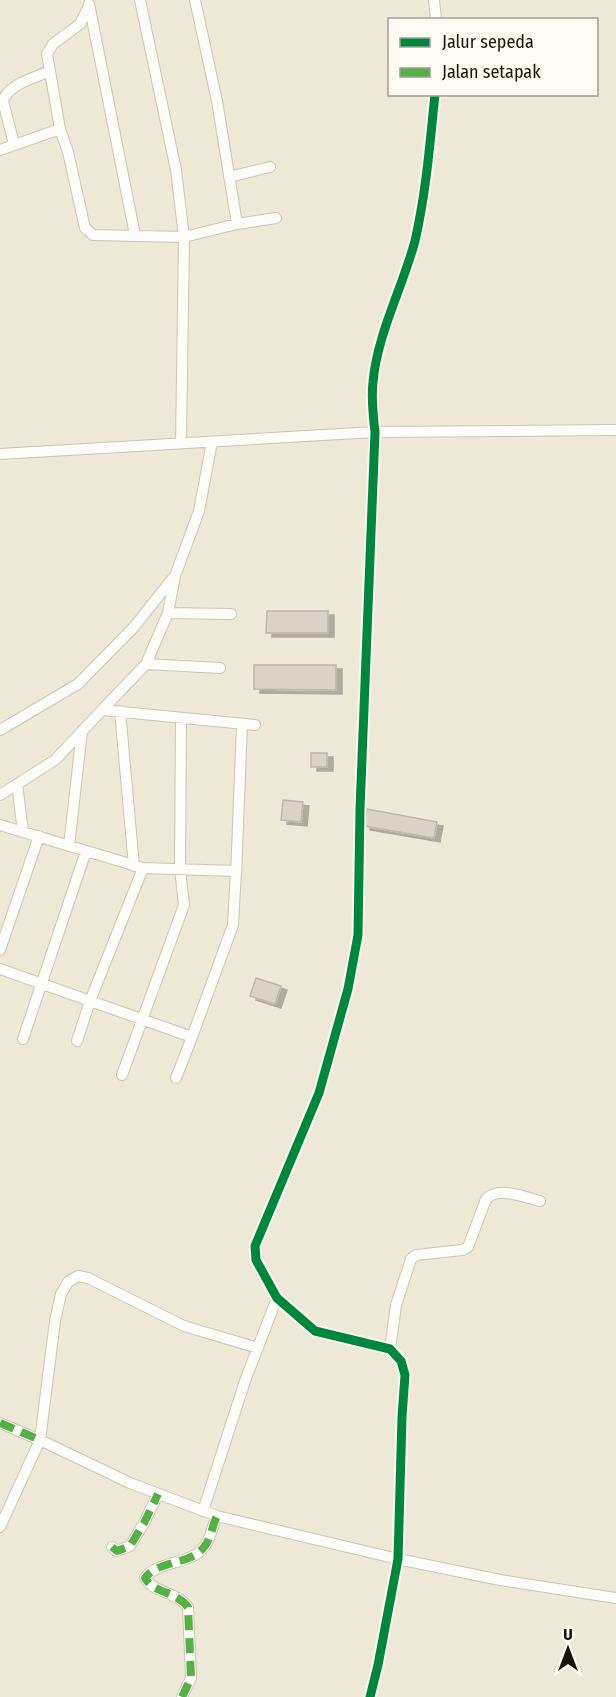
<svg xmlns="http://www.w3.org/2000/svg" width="616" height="1697" font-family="'Fira Sans Condensed',sans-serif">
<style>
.building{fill:#dbd2c7;stroke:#c0b7ac;stroke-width:1.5;filter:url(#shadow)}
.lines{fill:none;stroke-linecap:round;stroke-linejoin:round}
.minor-casing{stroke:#cbc6b7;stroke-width:12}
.minor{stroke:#fcfcf9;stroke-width:10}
.quiet{stroke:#55b144;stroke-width:8;stroke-dasharray:15 8;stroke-linecap:butt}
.cycleway-casing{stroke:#fdfaf4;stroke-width:13}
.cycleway{stroke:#00873e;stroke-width:9}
</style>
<defs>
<filter id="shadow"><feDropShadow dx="6" dy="4" stdDeviation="0" flood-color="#0004"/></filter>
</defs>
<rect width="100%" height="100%" fill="#eee8d6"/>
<path class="building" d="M267,611H328V633H266Z
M254,665H336V690L254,689Z
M311,753H327V767H311Z
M283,800L303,802L301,822L281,820Z
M367,809L437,822L434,838L364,826Z
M256,978L281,986L275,1004L250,996Z"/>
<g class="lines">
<defs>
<path id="minor" d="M140,0L176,170L184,237L181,443
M195,0L217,101L237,224
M434,0L436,20
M89,4L135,235
M60,129L68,152L85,228L93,235L184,237L237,224L276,218
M14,144L3,101C8,84 35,78 50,71
M0,150L60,129L47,54L53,44L80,24L89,6
M229,177L270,167
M212,442L199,511L175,576L168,613L231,614
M0,454L375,432L616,430
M168,613L146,664L220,668
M146,664L102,710L255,725
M120,711L134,866
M0,730L78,684L134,627L173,578
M17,784L23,832
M0,795L55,760L102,710
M0,825L143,868L236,871L233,925L192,1037L0,969
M69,846L82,731
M236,876L242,724
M0,950L39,836
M23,1039L86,851
M77,1041L90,1001L143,868
M122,1075L184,905L180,869L181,718
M176,1078L192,1037
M258,1348L184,1326L88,1278L78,1276L68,1282L61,1294L55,1321L40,1440L130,1483L217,1516L398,1559L500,1580L616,1598
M390,1349L396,1305L411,1259L416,1255L462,1250L468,1247L486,1199C499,1186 524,1197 540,1201
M0,1423L40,1440L0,1527
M203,1511L245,1381L277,1298
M112,1547L117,1551L130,1546L144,1523L158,1494
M182,1697L191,1678L188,1607C176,1591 153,1593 145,1578C158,1560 191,1565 204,1547C211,1539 212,1526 217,1516
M370,1697L378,1665L398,1559L402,1417L405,1375L401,1361L390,1349L315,1331L277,1298L256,1260L255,1246L319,1093L348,989L358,935L360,809L375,432C373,415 371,399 373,382C377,335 403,286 415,241C426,193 430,143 435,94"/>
</defs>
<use href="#minor" class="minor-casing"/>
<use href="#minor" class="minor"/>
<path class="quiet" d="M0,1423L40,1440
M112,1547L117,1551L130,1546L144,1523L158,1494
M182,1697L191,1678L188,1607C176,1591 153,1593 145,1578C158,1560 191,1565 204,1547C211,1539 212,1526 217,1516"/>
<defs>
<path id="cycleway" d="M370,1697L378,1665L398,1559L402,1417L405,1375L401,1361L390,1349L315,1331L277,1298L256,1260L255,1246L319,1093L348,989L358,935L360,809L375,432C373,415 371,399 373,382C377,335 403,286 415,241C426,193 430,143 435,94"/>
</defs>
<use href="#cycleway" class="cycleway-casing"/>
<use href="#cycleway" class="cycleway"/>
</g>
<rect x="388" y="18" width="210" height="78" fill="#fdfaf4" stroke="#a29e96" stroke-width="1.5"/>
<rect x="400" y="38" width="30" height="9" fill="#00873e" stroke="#a29e96" stroke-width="1.5"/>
<text x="442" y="48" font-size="18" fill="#191509">Jalur sepeda</text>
<rect x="400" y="68" width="30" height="9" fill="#55b144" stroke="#a29e96" stroke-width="1.5"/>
<text x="442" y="78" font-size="18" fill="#191509">Jalan setapak</text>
<g transform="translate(568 1649)" stroke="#fdfaf4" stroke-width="4.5" paint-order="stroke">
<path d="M0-4.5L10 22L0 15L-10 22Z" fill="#191509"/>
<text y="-9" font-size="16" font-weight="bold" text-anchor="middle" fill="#191509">U</text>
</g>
</svg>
